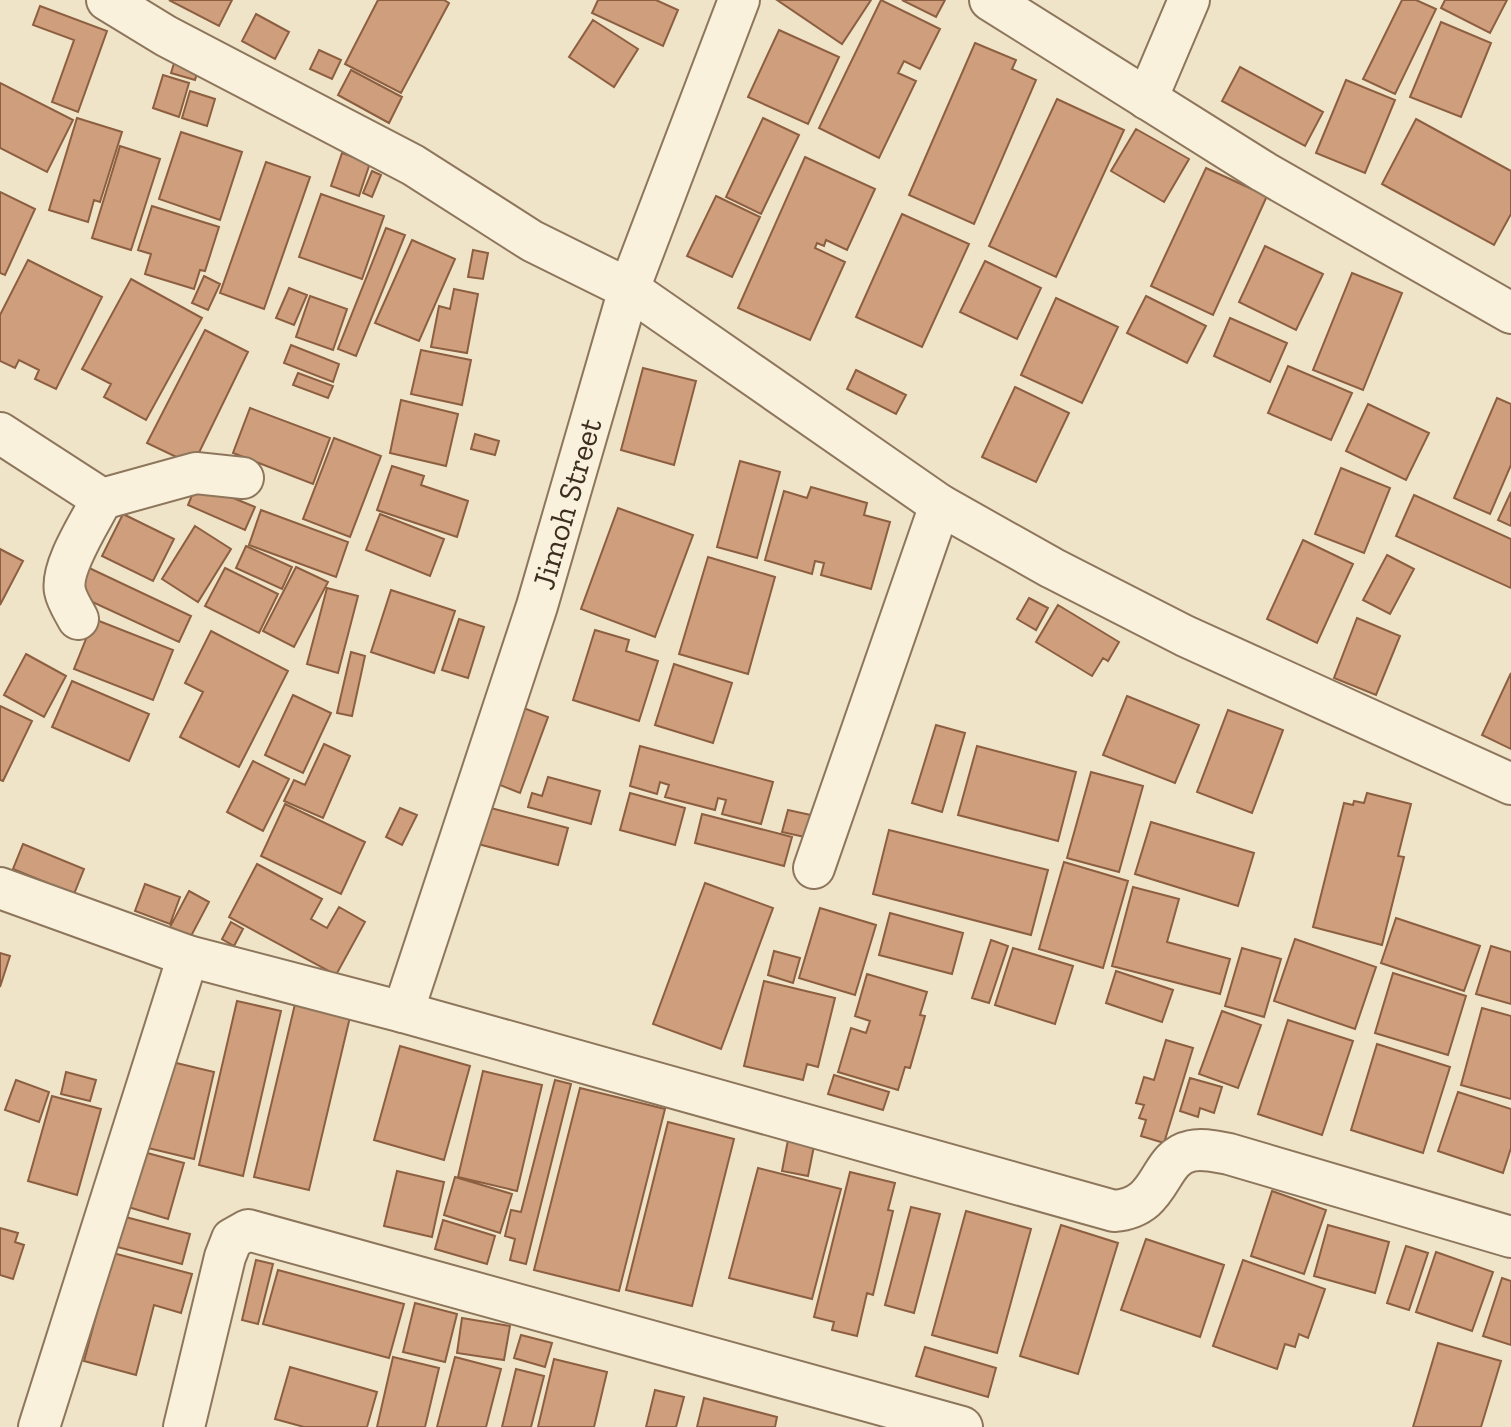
<svg xmlns="http://www.w3.org/2000/svg" width="1511" height="1427" font-family="'Zilla Slab',serif">
<style>
.building{fill:#cf9f7d;stroke:#8d5f41;stroke-width:2}
.lines{fill:none;stroke-linecap:round;stroke-linejoin:round}
.minor-casing{stroke:#8d765c;stroke-width:44}
.minor{stroke:#faf1dc;stroke-width:40}
.labels{text-anchor:middle;dominant-baseline:central;stroke-width:8;stroke-linejoin:round;paint-order:stroke}
.street-label{font-size:32px;fill:#3d2e20;stroke:#f7eed8}
</style>
<rect width="100%" height="100%" fill="#f0e4c8"/>
<path class="building" d="M169,0H232L219,26Z
M378,0H444L449,3L401,93L345,64Z
M598,0H656L678,10L663,46L592,13Z
M777,0H871L842,44Z
M881,0L940,29L920,69L904,61L898,73L916,81L879,158L819,128Z
M902,0H945L936,17Z
M1402,0H1416L1436,9L1395,94L1363,79Z
M1445,0H1507L1490,33L1441,8Z
M40,6L107,31L78,112L52,102L74,40L33,25Z
M256,14L289,32L275,59L242,41Z
M593,20L638,49L614,87L569,57Z
M1441,22L1491,43L1461,117L1410,97Z
M779,30L839,57L808,124L748,97Z
M975,43L1016,60L1012,69L1036,80L974,224L909,195Z
M319,50L341,60L332,79L310,69Z
M175,60L199,67L195,80L171,73Z
M1240,67L1323,112L1305,146L1222,101Z
M351,70L402,97L389,123L338,95Z
M163,75L189,83L179,117L153,108Z
M1346,80L1395,100L1365,173L1316,153Z
M0,83L73,120L47,172L0,148Z
M190,91L215,99L207,126L182,118Z
M1057,99L1124,130L1056,277L989,246Z
M77,118L122,132L100,202L94,200L88,222L49,210Z
M763,118L799,135L761,214L726,197Z
M1416,119L1511,171V214L1494,245L1382,184Z
M1136,129L1189,159L1164,202L1111,171Z
M181,132L242,152L220,220L159,199Z
M120,146L160,159L131,250L92,238Z
M342,153L370,163L359,196L331,186Z
M805,157L875,189L847,250L826,240L824,246L817,243L815,248L845,262L810,340L738,308Z
M266,162L310,177L264,309L220,293Z
M1206,168L1267,196L1213,315L1151,286Z
M372,171L381,175L372,197L363,193Z
M0,192L35,209L5,275L0,273Z
M321,194L384,216L362,279L299,257Z
M716,196L760,217L732,277L687,256Z
M152,206L219,227L205,271L200,270L194,289L145,274L151,254L138,250Z
M902,214L969,244L922,347L856,317Z
M386,228L405,235L356,356L338,349Z
M412,240L455,259L419,341L375,323Z
M1265,246L1323,274L1296,330L1239,302Z
M473,250L488,253L483,279L468,277Z
M28,260L102,297L56,389L35,379L39,370L19,360L15,368L0,361V315Z
M985,261L1041,288L1017,339L960,312Z
M1352,273L1402,293L1363,390L1313,370Z
M204,276L220,284L208,310L192,303Z
M131,279L202,318L146,420L104,397L111,384L82,369Z
M289,288L307,295L294,325L276,318Z
M454,289L478,294L467,353L431,347L439,306L450,309Z
M310,296L347,309L333,350L296,337Z
M1146,296L1206,326L1187,363L1127,333Z
M1056,298L1118,327L1082,403L1021,375Z
M1230,318L1287,343L1270,382L1214,356Z
M205,330L248,352L193,465L147,443Z
M291,345L339,364L333,382L284,363Z
M421,350L471,360L462,405L411,394Z
M1288,366L1352,393L1331,440L1268,413Z
M643,368L696,381L674,465L621,450Z
M856,370L906,395L896,414L847,389Z
M298,373L333,386L328,398L293,385Z
M1015,387L1069,413L1036,482L982,457Z
M1497,398L1511,404V465L1490,514L1454,498Z
M401,400L458,414L446,466L390,453Z
M1368,404L1429,433L1406,480L1346,451Z
M250,408L330,438L313,484L233,453Z
M475,434L499,441L495,455L471,449Z
M334,438L381,456L350,537L303,519Z
M740,461L780,472L757,558L717,547Z
M392,466L424,476L421,485L468,501L457,537L377,510Z
M1341,468L1390,488L1364,553L1315,534Z
M197,483L255,507L245,530L188,505Z
M811,487L867,503L864,515L890,522L871,589L821,575L824,563L815,561L812,574L765,560L784,491L807,498Z
M1511,492V526L1498,520Z
M1414,495L1511,539V588L1396,536Z
M618,508L693,535L655,637L581,609Z
M261,510L348,542L336,577L249,545Z
M123,514L174,539L153,581L102,556Z
M380,514L444,539L430,576L366,550Z
M195,526L231,549L198,602L162,579Z
M1303,540L1353,564L1317,643L1267,619Z
M246,546L292,567L282,589L236,568Z
M0,549L23,561L0,605Z
M1387,555L1414,569L1390,614L1363,600Z
M708,557L775,577L748,674L679,654Z
M87,567L191,616L179,642L75,594Z
M296,567L328,582L294,647L263,631Z
M225,568L278,594L259,633L205,606Z
M327,588L358,596L338,673L307,664Z
M391,590L455,611L434,673L371,652Z
M1029,598L1048,608L1036,630L1017,619Z
M1058,605L1119,642L1108,661L1103,658L1092,676L1036,642Z
M1357,618L1400,636L1376,695L1334,678Z
M94,619L173,650L153,700L74,669Z
M459,619L484,627L468,678L442,670Z
M595,630L629,640L626,651L658,661L639,721L573,700Z
M211,631L288,671L239,767L180,737L203,692L185,683Z
M351,652L365,656L352,716L337,713Z
M26,654L66,676L44,717L4,695Z
M674,664L732,683L713,743L655,725Z
M1511,673V749L1482,735Z
M72,681L149,714L129,761L52,727Z
M293,695L331,713L303,773L265,755Z
M1127,696L1199,725L1175,783L1103,755Z
M0,706L32,721L3,781L0,780Z
M518,706L548,717L520,793L490,781Z
M1228,710L1283,730L1252,813L1197,792Z
M936,725L965,733L942,812L912,803Z
M324,744L350,756L323,818L284,801L294,780L305,785Z
M640,746L773,782L761,824L722,814L726,800L718,798L715,810L665,797L669,785L660,782L657,794L630,786Z
M977,746L1076,772L1058,841L958,815Z
M253,761L289,779L263,831L227,812Z
M1091,772L1143,786L1119,872L1067,858Z
M548,777L600,791L591,824L528,807L532,793L542,796Z
M630,793L685,808L675,845L620,830Z
M1367,793L1411,804L1398,856L1404,857L1382,945L1313,927L1344,803L1353,805L1354,801L1364,803Z
M285,804L365,842L341,894L261,856Z
M487,807L568,828L558,865L478,844Z
M400,808L417,815L402,845L386,837Z
M788,810L820,817L814,839L782,832Z
M702,814L792,837L784,866L695,843Z
M1151,822L1254,853L1238,906L1135,874Z
M889,830L1048,870L1031,935L873,894Z
M23,844L84,869L74,894L13,869Z
M1064,862L1128,881L1103,968L1039,949Z
M257,864L322,899L311,919L327,928L339,907L365,922L336,975L229,917Z
M705,883L773,908L721,1049L653,1024Z
M145,884L180,897L170,924L135,911Z
M1133,887L1179,899L1167,942L1230,959L1220,994L1112,966Z
M189,891L209,902L190,938L170,927Z
M820,908L876,925L855,995L799,978Z
M890,913L963,933L952,974L879,955Z
M1396,918L1480,946L1464,991L1381,963Z
M231,922L243,929L234,946L222,939Z
M1295,939L1376,967L1355,1029L1274,1001Z
M991,940L1008,946L989,1003L972,998Z
M1491,946L1511,952V1004L1476,994Z
M1013,948L1073,966L1055,1024L995,1005Z
M1242,948L1281,959L1264,1017L1225,1006Z
M774,951L800,958L793,983L768,975Z
M0,953L10,956L0,987Z
M1116,971L1173,990L1162,1022L1106,1003Z
M1393,973L1466,996L1448,1055L1375,1033Z
M867,974L927,992L920,1015L925,1016L910,1068L905,1067L898,1090L838,1072L851,1028L866,1033L870,1021L855,1016Z
M764,981L835,998L818,1067L807,1064L803,1080L744,1066Z
M237,1001L281,1011L243,1176L199,1165Z
M295,1004L350,1017L309,1190L254,1177Z
M1482,1008L1511,1016V1099L1461,1085Z
M1222,1011L1261,1025L1238,1088L1199,1074Z
M1288,1020L1353,1041L1322,1135L1258,1114Z
M1166,1040L1193,1048L1164,1143L1141,1136L1146,1120L1139,1118L1144,1105L1136,1103L1144,1077L1154,1080Z
M1377,1044L1450,1067L1423,1153L1351,1130Z
M400,1046L470,1066L444,1160L374,1140Z
M168,1061L214,1072L194,1159L148,1148Z
M483,1071L542,1085L517,1191L458,1177Z
M66,1072L96,1080L90,1101L61,1094Z
M834,1075L889,1092L883,1110L828,1094Z
M1190,1078L1222,1087L1214,1113L1200,1108L1198,1117L1180,1111Z
M16,1080L49,1092L39,1122L5,1110Z
M555,1080L571,1084L526,1264L510,1260L515,1239L505,1236L511,1210L521,1212Z
M580,1088L665,1109L619,1291L534,1270Z
M1458,1092L1511,1109V1148L1503,1173L1438,1151Z
M52,1096L101,1109L77,1195L28,1181Z
M668,1122L734,1139L692,1306L626,1290Z
M788,1140L814,1146L808,1176L782,1171Z
M140,1151L184,1163L168,1219L125,1206Z
M758,1168L841,1189L812,1299L729,1278Z
M397,1171L444,1182L432,1237L384,1226Z
M850,1172L895,1183L888,1210L893,1211L873,1295L867,1293L857,1336L832,1330L834,1322L814,1317Z
M455,1177L512,1194L500,1233L444,1215Z
M1272,1191L1326,1210L1304,1274L1251,1256Z
M911,1207L940,1214L914,1313L885,1305Z
M966,1211L1031,1229L997,1353L932,1335Z
M118,1215L190,1234L182,1264L110,1245Z
M443,1220L495,1236L487,1264L435,1249Z
M1061,1225L1118,1243L1078,1374L1020,1356Z
M1328,1225L1389,1242L1375,1293L1314,1276Z
M0,1228L18,1233L15,1242L24,1245L13,1279L0,1275Z
M1146,1239L1224,1265L1200,1337L1121,1310Z
M1406,1246L1428,1253L1409,1310L1387,1303Z
M1436,1252L1493,1272L1472,1331L1416,1312Z
M113,1253L192,1274L181,1313L154,1305L136,1375L84,1361Z
M256,1260L273,1264L258,1324L242,1320Z
M1243,1260L1325,1289L1308,1338L1299,1334L1295,1347L1285,1344L1277,1369L1213,1346Z
M278,1270L404,1304L389,1358L263,1324Z
M1502,1278L1511,1281V1345L1483,1336Z
M415,1303L457,1314L445,1362L403,1352Z
M462,1318L510,1326L504,1360L457,1353Z
M521,1335L552,1343L545,1367L514,1358Z
M1438,1343L1501,1361L1481,1427H1413Z
M925,1347L996,1368L988,1397L916,1376Z
M393,1357L439,1368L425,1427H377Z
M455,1357L501,1369L486,1427H437Z
M554,1359L607,1372L594,1427H538Z
M290,1367L377,1392L367,1427H304L275,1419Z
M516,1369L544,1376L531,1427H502Z
M655,1390L684,1397L676,1427H646Z
M704,1398L777,1417L775,1427H697Z"/>
<g class="lines">
<defs>
<g id="minor">
<path d="M107,0L166,36L413,165L532,241L629,289L940,505L1052,568L1185,636L1511,784"/>
<path d="M990,0L1264,172L1511,313"/>
<path d="M1147,99L1189,0"/>
<path d="M0,433L102,499L196,473L243,478"/>
<path d="M78,619C74,611 67,601 65,591C60,567 91,521 102,499"/>
<path d="M814,868L940,505"/>
<path d="M0,888L188,956L403,1012L1114,1211C1165,1207 1156,1158 1191,1151C1203,1148 1217,1152 1229,1154L1511,1237"/>
<path id="s1" d="M403,1012L537,606L629,289L739,0"/>
<path d="M39,1427L188,956"/>
<path d="M184,1427L225,1257L232,1239L248,1230L962,1427"/>
</g>
</defs>
<use href="#minor" class="minor-casing"/>
<use href="#minor" class="minor"/>
</g>
<g class="labels">
<g class="street-label">
<text stroke="none"><textPath href="#s1" startOffset="534">Jimoh Street</textPath></text>
</g>
</g>
</svg>
